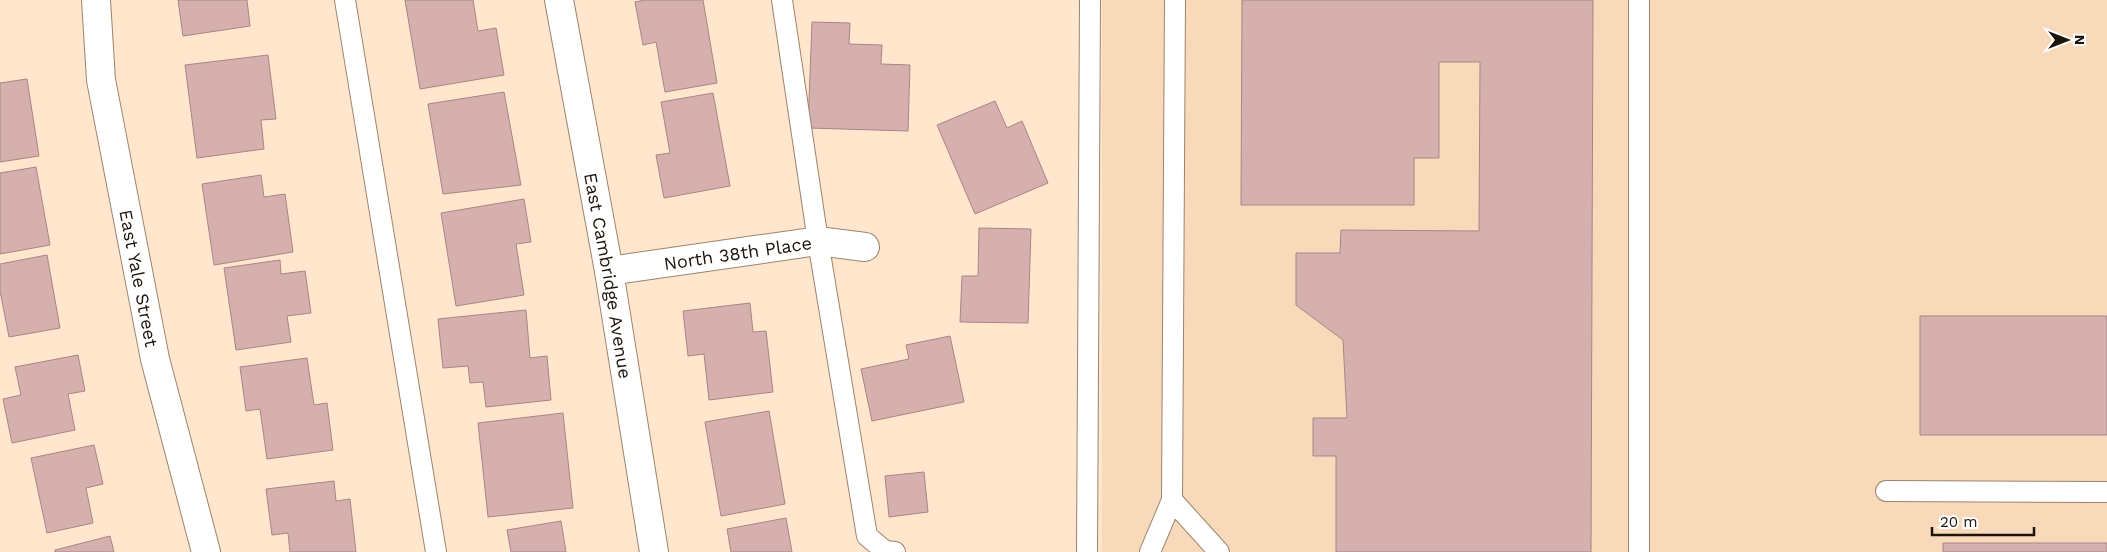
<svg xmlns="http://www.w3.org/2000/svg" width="2107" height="552" font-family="'Work Sans',sans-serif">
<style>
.built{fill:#f8daba}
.building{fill:#d6b0af;stroke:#a88584}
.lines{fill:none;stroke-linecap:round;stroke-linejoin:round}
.service-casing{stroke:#9b846c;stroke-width:22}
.minor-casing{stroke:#9b846c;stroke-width:30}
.service{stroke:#fff;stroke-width:20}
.minor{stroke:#fff;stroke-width:28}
.labels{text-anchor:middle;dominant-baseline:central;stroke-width:5;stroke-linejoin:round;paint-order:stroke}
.street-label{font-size:18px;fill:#1c130a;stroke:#fff}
</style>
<rect width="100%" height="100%" fill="#ffe6cc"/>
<path class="built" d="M1102,0H2107V552H1102Z"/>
<path class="building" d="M178,0H247L250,26L183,36Z
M405,0H473L478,31L496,28L504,75L420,89Z
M645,0H703L717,83L665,92L656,42L643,45L635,2Z
M1242,0H1593L1591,552H1336V456H1313V418H1347L1343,340L1296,305V253H1340L1341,230L1479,231L1480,62H1439V158H1414V205H1241Z
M812,22L850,23L849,44L882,45L881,64L910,65L908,131L808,128Z
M268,55L276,119L261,120L264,149L197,158L185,65Z
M27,79L39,156L0,162V83Z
M504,92L521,185L443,194L428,104Z
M713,93L730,186L664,198L656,155L670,153L661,102Z
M995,101L1007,128L1022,121L1048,183L975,214L937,125Z
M36,167L50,245L0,254V173Z
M261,175L264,197L285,194L293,252L214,265L202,184Z
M524,199L531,242L516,244L524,295L456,306L441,213Z
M979,228L1031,229L1028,323L960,322L962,276H978Z
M47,255L60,328L9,337L0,291V264Z
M280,260L281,274L305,271L311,313L287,316L291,342L236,350L224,268Z
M750,303L753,332L766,331L773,392L709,400L704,354L688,356L683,311Z
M526,310L530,358L547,356L551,400L486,407L483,382L470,383L468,366L443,368L438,319Z
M1920,316H2107V435H1920Z
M950,336L964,402L872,421L861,369L909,359L906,345Z
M78,355L85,391L68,394L75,430L12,443L3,399L21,395L15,367Z
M307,358L314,405L327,403L333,450L267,459L260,409L246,411L240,367Z
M769,411L785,504L721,516L705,422Z
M563,413L573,508L488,517L478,423Z
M94,445L103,484L86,488L93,523L47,533L31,458Z
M924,472L928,512L889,517L885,476Z
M334,481L336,501L350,499L356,552H290L288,533L272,535L266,489Z
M786,518L792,552H731L727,529Z
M561,521L566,552H511L507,530Z
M110,536L114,552H55V550Z
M1943,543H2107V552H1943Z"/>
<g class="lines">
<defs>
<path id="service" d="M345,0L436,552
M782,0L818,241L867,536L885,551L895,552
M1175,0L1172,500L1219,552
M1639,0V552
M1886,491L2107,492
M1087,552L1090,0
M1150,552L1172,500"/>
<g id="minor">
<path id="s1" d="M96,0L101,80L155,359L206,552"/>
<path id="s2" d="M559,0L609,271L654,552"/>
<path id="s3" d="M609,271L818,241L865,247"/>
</g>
</defs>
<use href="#service" class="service-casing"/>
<use href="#minor" class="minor-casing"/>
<use href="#service" class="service"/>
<use href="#minor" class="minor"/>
</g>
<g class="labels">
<g class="street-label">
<text stroke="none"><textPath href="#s3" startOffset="130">North 38th Place</textPath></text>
<text stroke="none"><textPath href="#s2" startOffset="280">East Cambridge Avenue</textPath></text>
<text stroke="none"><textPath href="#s1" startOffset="282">East Yale Street</textPath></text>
</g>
</g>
<g transform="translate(2067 40) rotate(90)" stroke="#ffffff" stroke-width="4" paint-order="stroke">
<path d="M0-4L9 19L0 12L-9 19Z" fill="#1c130a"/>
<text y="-8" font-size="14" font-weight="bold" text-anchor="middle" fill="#1c130a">N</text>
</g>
<path d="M1932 527v8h102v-8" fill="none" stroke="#1c130a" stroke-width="2.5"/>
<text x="1940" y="527" font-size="15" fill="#1c130a" stroke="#ffffff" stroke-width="4" paint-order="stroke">20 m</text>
</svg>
